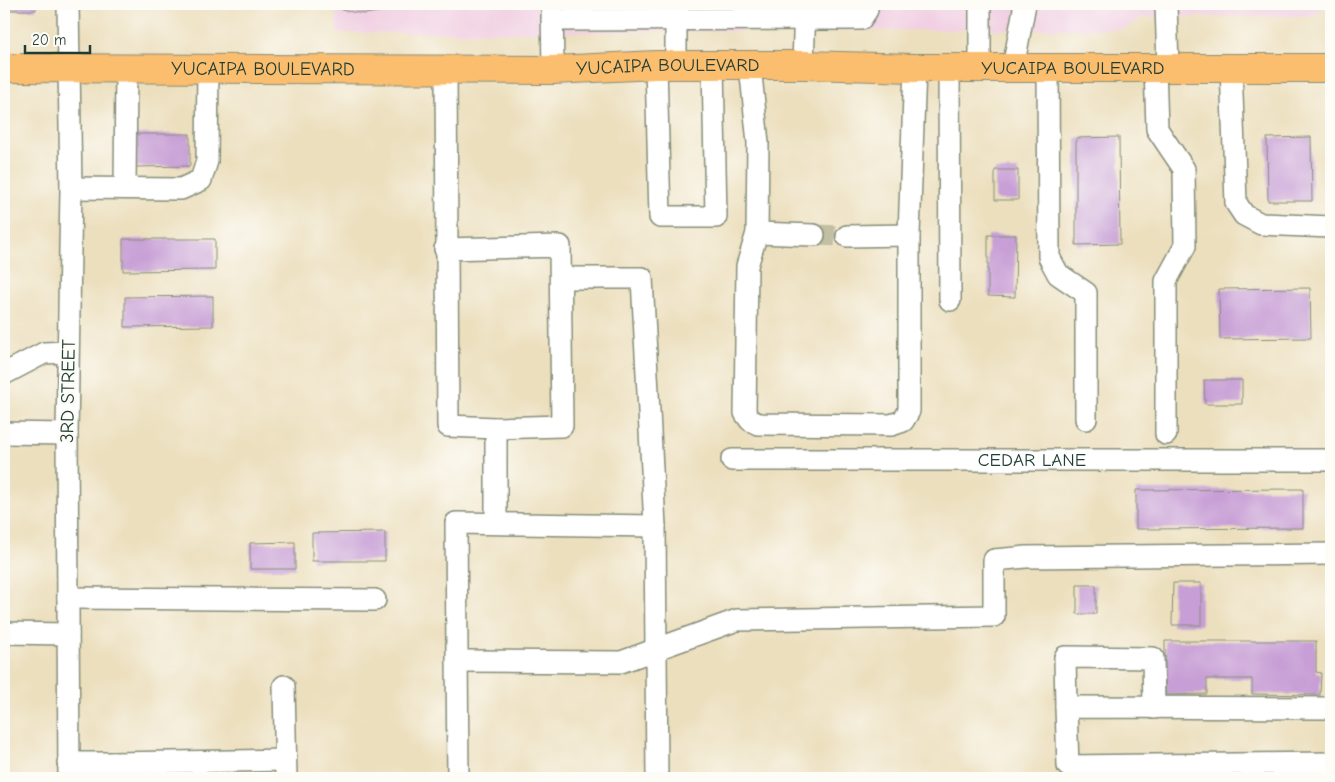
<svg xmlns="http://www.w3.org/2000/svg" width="1335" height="782" font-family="'Comic Neue',sans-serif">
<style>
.built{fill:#f1d0e3}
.building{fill:#c79fd6}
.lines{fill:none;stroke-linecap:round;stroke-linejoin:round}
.minor-tunnel{stroke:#c3bfa2;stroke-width:21;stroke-dasharray:21 11;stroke-linecap:butt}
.minor-casing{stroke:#868e79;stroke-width:24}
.major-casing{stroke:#868e79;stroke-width:30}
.minor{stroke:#fff;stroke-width:21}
.major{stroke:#fbbd6e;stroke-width:28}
.labels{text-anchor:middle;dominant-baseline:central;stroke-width:5;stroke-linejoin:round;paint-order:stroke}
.street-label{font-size:19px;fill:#1f3d34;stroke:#fdfcf7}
</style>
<rect width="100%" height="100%" fill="#fdfcf7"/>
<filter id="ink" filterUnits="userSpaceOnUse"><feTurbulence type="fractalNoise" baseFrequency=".02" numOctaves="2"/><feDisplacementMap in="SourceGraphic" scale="10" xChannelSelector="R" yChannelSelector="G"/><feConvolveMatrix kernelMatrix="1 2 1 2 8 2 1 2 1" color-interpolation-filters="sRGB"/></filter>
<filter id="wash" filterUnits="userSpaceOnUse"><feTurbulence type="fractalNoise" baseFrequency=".0096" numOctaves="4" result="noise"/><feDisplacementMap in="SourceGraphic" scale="20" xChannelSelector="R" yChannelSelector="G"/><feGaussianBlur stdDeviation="1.12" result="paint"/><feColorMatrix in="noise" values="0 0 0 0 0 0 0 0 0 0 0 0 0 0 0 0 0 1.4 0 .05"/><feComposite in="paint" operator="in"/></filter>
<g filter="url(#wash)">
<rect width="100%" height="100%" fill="#ecdfbe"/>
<path class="built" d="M336,4H1330L1314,16L1143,17L1124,29L337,33Z"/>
<g id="blocks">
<path class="building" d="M4,4H36V10H4Z
M341,4H385V11L364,14L341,10Z
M134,134H190V166L135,167Z
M1119,137L1120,244L1076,245V138Z
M1311,137L1312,201H1268L1267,138Z
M4,155H8L7,268H4Z
M995,170H1018V200H995Z
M988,235H1016L1015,297L988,296Z
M123,239H215V270L123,271Z
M1310,288L1311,338L1220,339L1219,289Z
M213,296V326L125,327V297Z
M1204,380H1242V404H1205Z
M1303,489V528L1136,529V490Z
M385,532V561H312V533Z
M295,542V569H250V543Z
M1173,583H1201V625H1172Z
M1077,585H1096V614H1077Z
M1165,641H1316V672L1321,673L1320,695L1252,694V679H1207V694L1165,695Z
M1137,775L1237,777V778H1137Z"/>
</g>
</g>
<g filter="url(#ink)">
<use href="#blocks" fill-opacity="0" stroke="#868e79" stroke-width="1"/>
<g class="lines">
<path class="minor-tunnel" d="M814,235L847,236"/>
<defs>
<g id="minor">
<path d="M68,4L71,188L67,434L69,778"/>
<path d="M552,4L553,70"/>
<path d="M1166,4L1168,67"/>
<path d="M552,20L861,19L867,10V4"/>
<path d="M656,65L660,217H716L713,65"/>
<path d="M676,65V4"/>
<path d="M750,65L758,143L757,233L747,266L745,413L750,420L758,424L891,425L903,421L909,411V235L915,68"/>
<path d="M803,65L805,4"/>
<path d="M1155,67L1157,129L1184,169L1185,246L1166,281V434"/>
<path d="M1231,67L1236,203L1244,215L1261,224L1331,227"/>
<path d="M949,68L950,300"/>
<path d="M980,68V4"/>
<path d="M1013,68L1025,4"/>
<path d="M1048,68L1049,257L1058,274L1086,293V419"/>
<path d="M71,188L181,189L201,180L207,161L208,69"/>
<path d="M125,188L126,68"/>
<path d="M757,233L814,235"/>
<path d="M847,236L909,235"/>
<path d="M445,249L560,246L562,426L496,428L448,426L446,69"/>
<path d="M562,278H642L655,526L657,778"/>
<path d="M4,374L44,353L68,352"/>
<path d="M496,428V523"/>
<path d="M4,433L67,434"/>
<path id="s1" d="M732,460H1331"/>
<path d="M68,598L375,600"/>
<path d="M4,633L68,634"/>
<path d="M457,661L621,662L737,620L994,616V560L1026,557L1331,554"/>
<path d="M284,686L286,778"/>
<path d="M1066,707L1065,657L1153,658L1154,708"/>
<path d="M1331,708L1066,707L1068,766L1331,763"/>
<path d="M68,763H113"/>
<path d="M113,778V763L285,760"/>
<path d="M458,778L456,523L655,526"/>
</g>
<g id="major">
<path id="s2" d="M4,68L553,70L656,65H803L915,68H1331"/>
</g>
</defs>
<use href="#minor" class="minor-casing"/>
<use href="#major" class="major-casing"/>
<use href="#minor" class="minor"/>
<use href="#major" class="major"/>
</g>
</g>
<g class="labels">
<g class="street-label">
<text stroke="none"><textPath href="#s2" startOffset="664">YUCAIPA BOULEVARD</textPath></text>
<text stroke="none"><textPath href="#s2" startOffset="1069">YUCAIPA BOULEVARD</textPath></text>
<text stroke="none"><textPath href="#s2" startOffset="259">YUCAIPA BOULEVARD</textPath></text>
<text transform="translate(68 391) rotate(-89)">3RD STREET</text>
<text stroke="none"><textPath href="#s1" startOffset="300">CEDAR LANE</textPath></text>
</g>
</g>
<rect width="1335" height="782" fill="none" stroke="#fdfcf7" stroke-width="20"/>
<path d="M25 45v8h65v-8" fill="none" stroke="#1f3d34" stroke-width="2.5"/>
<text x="32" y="45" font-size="15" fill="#1f3d34" stroke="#fdfcf7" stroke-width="4" paint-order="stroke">20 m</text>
</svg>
